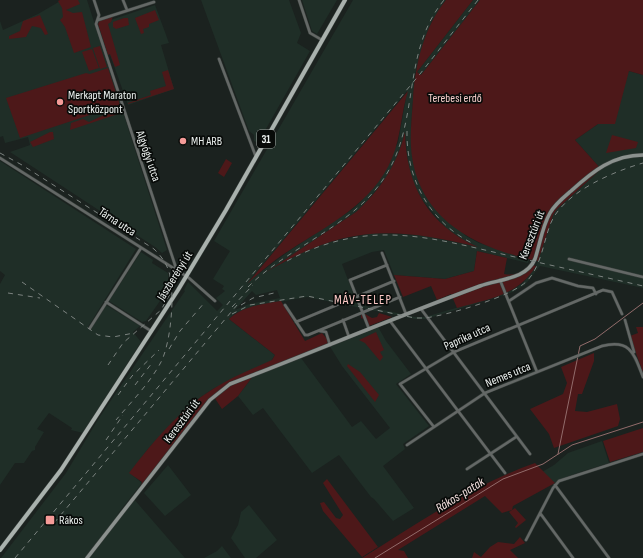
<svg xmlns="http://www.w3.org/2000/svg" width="643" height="558" font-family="'Sofia Sans Condensed',sans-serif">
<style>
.built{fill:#1f2e27;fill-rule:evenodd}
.green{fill:#4d1819}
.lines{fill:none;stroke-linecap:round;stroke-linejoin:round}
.stream{stroke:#926c6b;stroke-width:1}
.street-casing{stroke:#383f3c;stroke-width:3.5}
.secondary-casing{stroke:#383f3c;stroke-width:4.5}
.primary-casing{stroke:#383f3c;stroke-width:5}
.street{stroke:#646866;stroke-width:2.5}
.secondary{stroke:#8b918e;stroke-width:3.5}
.primary{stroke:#a9b1ad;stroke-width:4}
.rail{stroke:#7c8380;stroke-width:1;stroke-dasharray:5 5;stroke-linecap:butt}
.poi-dot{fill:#f59b98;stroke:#080b09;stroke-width:1.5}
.labels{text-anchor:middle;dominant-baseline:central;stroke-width:3.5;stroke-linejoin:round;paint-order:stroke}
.shield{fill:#080b09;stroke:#a8acaa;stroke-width:1}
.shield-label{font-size:11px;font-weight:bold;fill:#ecf1ef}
.poi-label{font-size:12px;fill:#ecf1ef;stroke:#080b09;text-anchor:start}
.park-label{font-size:12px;fill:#f6cecc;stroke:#080b09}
.street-label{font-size:12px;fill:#ecf1ef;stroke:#080b09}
.neighbourhood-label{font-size:13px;letter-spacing:1px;fill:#fdc9c6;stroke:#080b09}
.water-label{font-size:13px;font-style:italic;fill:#f3dfde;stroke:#080b09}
</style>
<rect width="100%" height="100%" fill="#1b221f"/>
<path class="built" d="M62,0H87L167,250L162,253L155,247L10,152L30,145L28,137L5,143L3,136L0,137V21L3,30L38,14Z
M201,0H289L301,33L297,43L310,51L258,143L254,141V135L249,131Z
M302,0H337L317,34L312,31Z
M353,0H446L432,21L426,36L415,74L411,128L414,165L419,180L427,198L466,236L479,243L529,259L528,263L477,251L474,271L445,279L394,275L384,250L372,252L342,264L357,304L415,317H425L507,293L523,283L536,266L553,215L557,209L601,169L575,140L598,124L629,71L643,75V288L540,266L525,285L513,292L426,319H415L307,297L256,306L236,313L229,319L275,355L271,361L213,389L194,402L174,422L148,449L130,473L142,483L116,516L133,498L185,558H1L66,473L99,418L185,291L184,290L188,282L217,311L223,305L216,298L225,291L222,289L224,286L213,279L230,251L214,241ZM407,91L398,143L363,199L353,209L289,251L249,281ZM405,134L408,166L413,183L423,201L447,229L463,240L475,246L421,235L373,233L325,243L304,251L273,268L356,212L366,203L388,175L396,162ZM277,290L280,298L249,304L235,310L252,291L256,295Z
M473,0H480L421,75L417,72Z
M155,5L169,43L161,45L174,89L128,105L99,24Z
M0,161L136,249L88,327L91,329L106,305L140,326L133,332L141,342L83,433L71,430L72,428L49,413L37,429L44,432L35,447V450L32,451L24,463H15L0,485V284L5,275L0,271Z
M141,252L153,260L152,263L168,273L169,288L146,321L142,322L109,301Z
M377,325L386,341L411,374L396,384L429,426L403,444L405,449L383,466L414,508L393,521L374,499L371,497L339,455L312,473L263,408L253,415L238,396L253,376L301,358L352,427L361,421L376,439L390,428L342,366L329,345Z
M602,441L609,463L580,472L558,480L555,483L542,472L554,465L568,453Z
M168,465L191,495L165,516L144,493Z
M249,505L277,540L256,558H245L231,538L238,525L241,512Z
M222,546L231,558H204L217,551Z"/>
<path class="green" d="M60,0H78L80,4L66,10L73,13L82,12L91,47L74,53L65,27L60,20L63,17L62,8L58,1Z
M446,0H473L417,72L421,75L480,0H643V75L629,71L615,124H598L575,140L601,169L557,209L553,215L538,261C475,248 416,219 411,147C410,131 412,115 413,99C415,65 424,27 446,0Z
M155,10L159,20L149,24V27L143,29L144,33L141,34L135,18Z
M40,15L48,34L45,35L41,28L32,26L26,37L9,39V36L20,31L23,21Z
M113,16L111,22L108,24L120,65L115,67L110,54L108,55L98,24L100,20Z
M124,18H128L129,25L116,29L113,27V22Z
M100,46L107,67L100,69L93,48Z
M92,49L99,68L89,71L82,52Z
M108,68L120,105L20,138L6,98L86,73L90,74Z
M168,70L174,89L128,104V103L151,95L150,91L166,86L162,72Z
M408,91C401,113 401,137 392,158C374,203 328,225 290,250C274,260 260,272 247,284Z
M119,108L121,113L70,130L71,123L83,119L89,122Z
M50,132H53L54,139L33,147L30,142Z
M405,132C406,185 428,225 478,247C392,226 343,225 265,273L356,212C381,189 397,165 405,132Z
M612,135L638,142L636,148L606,153Z
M226,159L232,163L224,177L218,173Z
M477,251L507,258L504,274C516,276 522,272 530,264L536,266C518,296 488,299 457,308L451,294L437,300L431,286L403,297L394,275L445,279L474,271Z
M281,301L305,341L322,333L327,339L329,345L253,376L238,396L222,409L214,397L140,489L142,482L129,473C153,442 180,409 213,389C232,377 252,369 272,360L275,355L229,319C243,306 263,304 281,301Z
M379,313L392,317L369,326L366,320L361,318V314H365L372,318L377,317Z
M636,327H643V373L630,336L638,333Z
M376,332L384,350L380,352L383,357L380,361L365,343L359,340Z
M594,353V361L582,394H578L575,411L587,412L617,404L620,419L618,426L554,448L549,434L530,409L563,394L567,383L561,367Z
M348,364L360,372L379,395L375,402L347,366Z
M643,428V452L610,462L603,441Z
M535,463L555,483L513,506L512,510L515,508L526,520L516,528L515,527L518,523L509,512L512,510L502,513L485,496L398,550L404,551L408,558H362C418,523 473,485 535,463Z
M327,479L378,547L362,557L323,511L320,503L324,502L336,518L340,519L343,515L323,483Z
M520,537L525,543L510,550L518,558H472L474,552L481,557L490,547L498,542L514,544Z"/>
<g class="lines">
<path class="stream" d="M558,454L580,346L595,339L643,303
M375,558L503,479L543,464L572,445L643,422"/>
<defs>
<path id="street" d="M94,0L99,15L96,24L177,271
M123,0L127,10
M299,0L310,33L322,40
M98,20L154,2
M219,59L256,157
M0,158L189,278L215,301
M382,253L406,314
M569,259L643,277
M500,280L537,372
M509,301L536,283L552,278L578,286L593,288L596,294
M106,302L151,331
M285,305L305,335H308L400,297
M421,309L530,454
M343,320L349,337
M625,320L634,352
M390,321L505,473
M296,322L394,281
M90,328L141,248
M369,329L350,280L387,265
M320,331L326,332L330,345
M434,427L400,384L454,352L603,290L612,292L622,314
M407,445L485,393L602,346C631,339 634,354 643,377
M467,469L516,437
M555,485L609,558
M540,513L573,558
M526,540L553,488L559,481L643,454"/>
<path id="secondary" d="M87,558L210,400L230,384C313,352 396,317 480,286C498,279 526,280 535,259C540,244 542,227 550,213C555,204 564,197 571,191C593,171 613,155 643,155"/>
<path id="primary" d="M0,550L61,470L178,290L226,210L345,0"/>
</defs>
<use href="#street" class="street-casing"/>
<use href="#secondary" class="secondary-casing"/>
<use href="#primary" class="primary-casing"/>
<use href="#street" class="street"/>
<use href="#secondary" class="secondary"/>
<use href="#primary" class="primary"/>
<path class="rail" d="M407,131C406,179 430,223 474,244
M0,153L22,165L154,249C160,255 165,261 168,269C176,289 171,343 161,362C150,383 131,402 116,420
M287,261C369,217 431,238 515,257C558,267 600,276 643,286
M22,282L98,335L113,337L134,333
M248,287C292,243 360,225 390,168C419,114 403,50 444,0
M8,293L40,298
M241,305L253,298L278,292
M232,307L253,285
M232,314L250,305L307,296L415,318H425C448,315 511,297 527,281C541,266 543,244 550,225C562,193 612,172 643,163
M169,349L180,331L205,302
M108,365L123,343L161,310L170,294
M135,385L152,363
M118,395L132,376L159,350
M106,440L123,415
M54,523L237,305
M15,558L420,74L478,0"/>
</g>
<g class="poi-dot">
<circle cx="60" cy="102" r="4"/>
<circle cx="183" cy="141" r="4"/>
<rect x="45" y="515" width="10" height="10" rx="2"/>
</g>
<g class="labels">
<rect class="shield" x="257" y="130" width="18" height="18" rx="3"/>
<g class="shield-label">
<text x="266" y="139">31</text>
</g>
<g class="poi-label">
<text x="68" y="95">Merkapt Maraton<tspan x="68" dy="14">Sportközpont</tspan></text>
<text x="191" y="141">MH ARB</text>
<text x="59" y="520">Rákos</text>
</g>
<g class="park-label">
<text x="455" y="98">Terebesi erdő</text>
</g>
<g class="street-label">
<text transform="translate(148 156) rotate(71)">Algyógyi utca</text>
<text transform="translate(117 222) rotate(33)">Tárna utca</text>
<text transform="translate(532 235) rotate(-69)">Keresztúri út</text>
<text transform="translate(175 276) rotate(-58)">Jászberényi út</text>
<text transform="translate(467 337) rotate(-24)">Paprika utca</text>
<text transform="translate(508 375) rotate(-22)">Nemes utca</text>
<text transform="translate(182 421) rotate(-53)">Keresztúri út</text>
</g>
<g class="neighbourhood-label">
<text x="363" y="300">MÁV-TELEP</text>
</g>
<g class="water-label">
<text transform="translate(460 495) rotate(-32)">Rákos-patak</text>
</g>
</g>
</svg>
